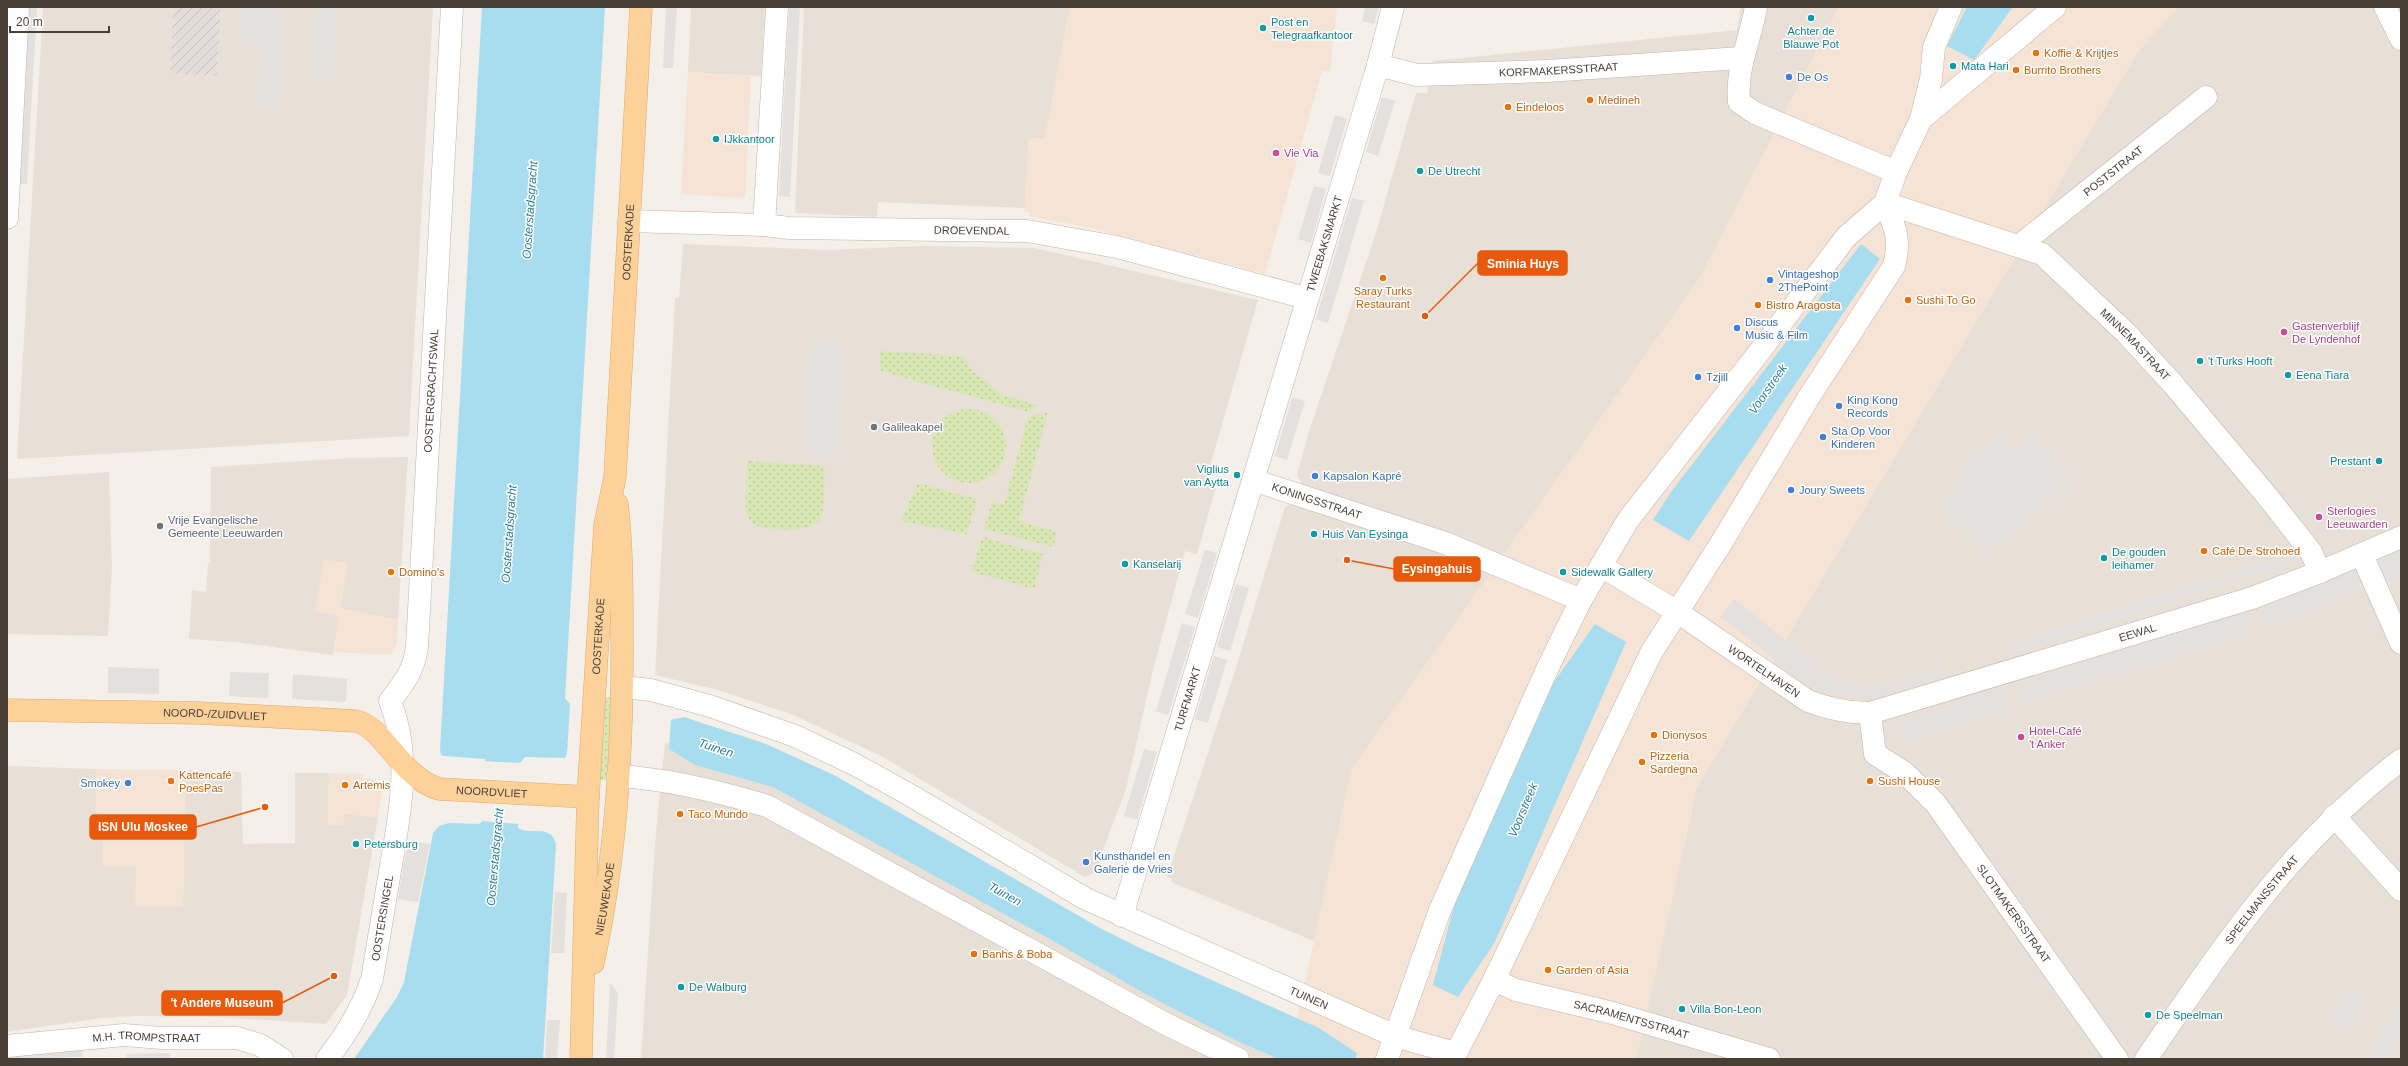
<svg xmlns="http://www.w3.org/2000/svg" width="2408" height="1066" font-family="Arial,sans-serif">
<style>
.residential{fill:#e8e0d7}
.commercial{fill:#f5e3d5}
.industrial{fill:url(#industrial-furrows)}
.grass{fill:url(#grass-dots)}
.parking{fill:#e3e0dd}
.water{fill:#a7ddef}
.pier{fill:#f4efe9}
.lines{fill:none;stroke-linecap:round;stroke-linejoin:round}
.minor-casing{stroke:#bfb5ac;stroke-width:23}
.major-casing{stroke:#e1ab6a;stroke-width:23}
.minor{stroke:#fff;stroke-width:22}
.major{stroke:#fcd19a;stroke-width:22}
.culture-dot{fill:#0f9aa8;stroke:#fff;stroke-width:1.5}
.food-dot{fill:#e8710a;stroke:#fff;stroke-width:1.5}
.shop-dot{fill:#3f7fe0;stroke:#fff;stroke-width:1.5}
.hotel-dot{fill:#d1479c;stroke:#fff;stroke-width:1.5}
.worship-dot{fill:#6b7280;stroke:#fff;stroke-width:1.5}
.labels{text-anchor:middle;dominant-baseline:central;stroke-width:3;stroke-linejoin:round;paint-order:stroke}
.culture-label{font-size:11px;fill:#0d838f;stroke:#fff;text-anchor:start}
.food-label{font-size:11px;fill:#c56008;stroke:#fff;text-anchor:start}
.street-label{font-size:11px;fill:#483f37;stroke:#fff}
.shop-label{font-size:11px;fill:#366cbe;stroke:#fff;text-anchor:start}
.hotel-label{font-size:11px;fill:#b23c85;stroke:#fff;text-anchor:start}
.worship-label{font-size:11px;fill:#5b616d;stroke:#fff;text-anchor:start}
.water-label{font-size:12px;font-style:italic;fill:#2d7d9a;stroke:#fff}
.leader{fill:none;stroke:#e8590c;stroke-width:1.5}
.callout-dot{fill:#e8590c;stroke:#fff;stroke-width:1.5}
.callout{fill:#e8590c;stroke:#e8590c;stroke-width:1.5}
.callout-label{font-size:12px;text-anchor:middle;font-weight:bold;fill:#fff}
</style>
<defs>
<pattern id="industrial-furrows" width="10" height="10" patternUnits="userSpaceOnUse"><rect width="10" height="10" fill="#e4deda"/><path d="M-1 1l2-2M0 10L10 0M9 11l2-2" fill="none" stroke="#c5c0bc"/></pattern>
<pattern id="grass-dots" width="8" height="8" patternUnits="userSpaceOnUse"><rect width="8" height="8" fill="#d8e7b3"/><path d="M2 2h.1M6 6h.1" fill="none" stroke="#bbc79b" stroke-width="1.8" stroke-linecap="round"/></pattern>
</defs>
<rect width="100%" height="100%" fill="#f4efe9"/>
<path class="residential" d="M43,7H173L170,74L217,76L221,7H433L409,436L17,459Z
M691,7H765L761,76L688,72Z
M804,7H1070L1045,139L1029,138L1025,208L878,202L877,217L795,213Z
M1741,7H1839L1700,278L1352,769L1314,941L1171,882L1172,879L1167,877L1234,674L1285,507L1291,503L1302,485L1297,475L1310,428L1375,236L1416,93H1427L1433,61L1737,30Z
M2178,7H2401V1059H1636L1697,787L2137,53Z
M683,244L827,250L922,246L1035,248L1258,300L1205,483L1216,487L1197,554L1185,551L1153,670L1126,789L1095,872L1085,877L883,757L791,714L718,690L655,675L675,298H679Z
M408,457L398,620L340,608L347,563L316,612L339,616L333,655L235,642L189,639L192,590L206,592L208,563H210L211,467L351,458Z
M109,472L112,568L108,636L7,634V479Z
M665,743L687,746L844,798L1288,1059H641L655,843Z
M7,766L96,769L97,839H103V867H136V906H183L185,770L241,772L243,844L295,843V773H329L328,825L345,814L378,817L347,995L326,1024L218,1017L137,1016L102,1018L7,1032Z"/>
<path class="commercial" d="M1070,7H1337L1330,71H1322L1265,274L1091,228L1029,216L1030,212L1024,211L1029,138L1045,139Z
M1839,7H1967L1948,46L1974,60L2013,7H2178L2137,53L1697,787L1636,1059H1288L1352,769L1700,278Z
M688,72L751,76L745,198L681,194Z
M324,560L347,562L340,608L398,620L397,642L395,650L389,655L334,652L339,616L315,612Z
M96,769L185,770L183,906H135L136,867H103V839H97Z
M329,773L363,774L362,778L373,779L382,792L378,817L345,814L343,825H328Z"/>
<path class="industrial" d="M173,7H221L217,76L170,74Z"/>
<path class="grass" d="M880,351L964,356L971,369L1000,394L1038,405L1029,412L901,377L880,370Z
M932 446a37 37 0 1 1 74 0a37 37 0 1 1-74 0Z
M1048,412L1019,521L1057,532L1053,547L984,529L992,502L1004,505L1028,417Z
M747,461L825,466C824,478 826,512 819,521C811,532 772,531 760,527C752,524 748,519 746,512Z
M918,483L977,499L967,534L901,521Z
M982,537L1043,554L1034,589L972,572Z
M604,697H613L608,781L599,779Z"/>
<path class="parking" d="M27,7H37L27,184H18Z
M240,7H285L280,106L257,105L260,46L238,44Z
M315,7H337L333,79L311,78Z
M666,7H677L673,68H663Z
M789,7H800L790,197L779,196Z
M1365,7H1379L1374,24L1362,21Z
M1382,97L1395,101L1378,156L1366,152Z
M1335,115L1347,119L1330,176L1318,173Z
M1314,186L1326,189L1311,243L1298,239Z
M1352,198L1364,201L1328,323L1316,319Z
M809,343L843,345L836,458L803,456Z
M1292,398L1305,401L1287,460L1275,456Z
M1997,433L2017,450L2033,436L2073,481L1987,557L1969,538L1939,511L1976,450L1980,454Z
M1205,550L1217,553L1198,618L1185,614Z
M2298,551L2304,559L2011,655L2008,645Z
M2401,551V576L2384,583L2375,562Z
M2354,571L2362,592L2265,627L2258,606Z
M1236,584L1249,588L1230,651L1217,647Z
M1734,599L1830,675L1847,684L1866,687L1885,685L1944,666L1946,675L1889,694L1865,698L1828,692L1802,681L1721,617Z
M2245,611L2252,632L2022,705L2015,684Z
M1182,623L1195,627L1168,715L1156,711Z
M1214,656L1227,660L1208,723L1195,719Z
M108,667L159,669V694L108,693Z
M230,672L269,673L268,698L229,696Z
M293,674L347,679L346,702L292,699Z
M2002,688L2009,709L1906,742L1899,721Z
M1144,749L1157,752L1137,820L1124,816Z
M408,840L430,844L418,902L398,899Z
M555,892L567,893L564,953H551Z
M610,983L618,993L614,1059H606Z
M2346,985L2367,996L2348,1029L2328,1018Z
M2401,998V1040L2390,1059H2376L2368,1055Z
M547,1020H560L557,1059H545Z
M81,1047L83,1057L7,1059V1056Z
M170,1053V1059H127L126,1054Z"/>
<path class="water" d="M482,7H605L565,698L570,704L567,754L565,758L525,757L520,763L518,828C531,836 552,823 556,845L543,1059H354L397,997L404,982L430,849L433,833L439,826L449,823L479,824L482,822L485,759L444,756L441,755L440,750Z
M1967,7H2013L1974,60L1947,46Z
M1861,244L1880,259L1689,541L1653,520L1671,492Z
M1595,624L1626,642L1495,942L1458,997L1433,985L1454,906L1554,682Z
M684,717L766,744L834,775L1100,928L1140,948L1319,1028L1357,1053L1355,1059H1279L1237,1041L1151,997L1055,942L773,787L695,765L669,749L671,720Z"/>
<path class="pier" d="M483,761L522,763L519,824L480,821Z"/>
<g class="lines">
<defs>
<g id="minor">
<path d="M1756,7C1750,41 1736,67 1739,102L1755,113L1896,172"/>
<path d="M2385,7L2401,39"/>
<path id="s1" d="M1378,65L1417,75L1547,71L1741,58"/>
<path d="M1921,119L2055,7"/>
<path id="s2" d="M1885,203L2042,254L2126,333L2173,384L2267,496L2311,552L2320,572"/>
<path d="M7,218L18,7"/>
<path id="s3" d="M629,221L764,225L789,228L1027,231L1117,247L1306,298"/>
<path d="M764,225L777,7"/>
<path id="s4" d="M2020,245L2206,97"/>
<path id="s5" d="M1253,480L1445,543L1581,600"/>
<path d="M2362,555L2401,643"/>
<path id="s6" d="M1601,566L1676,611L1808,701C1829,709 1847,713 1870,713L2252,598L2320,572L2401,537"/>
<path id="s7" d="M623,687L651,690L710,706L795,736L854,764L910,795L1086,899L1395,1036L1455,1053"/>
<path id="s8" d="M1870,713L1875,754L1905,773L1936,804L2117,1059"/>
<path d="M618,776C669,779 718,791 767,806L1164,1023L1238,1059"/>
<path d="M2334,816L2401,890"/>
<path id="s9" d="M1122,916L1378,65L1393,7"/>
<path id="s10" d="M1494,980L1516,990L1609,1012L1769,1059"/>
<path id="s11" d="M7,1046L124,1035L162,1038H237L260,1045L282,1059"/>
<path id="s12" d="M327,1059C347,1034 362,1009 372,979C378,943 384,907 390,871C400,814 412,756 390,701C404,683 414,670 417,647L452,7"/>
<path d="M1387,1059L1440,910L1548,667L1581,600L1628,520L1760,351L1846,237L1885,203L1896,172L1921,119L1931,79L1934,47L1951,7"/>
<path d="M1453,1059L1494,980L1651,653L1720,545L1809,397L1894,266C1901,238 1895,228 1885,203"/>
<path id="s13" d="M2146,1059C2223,947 2290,844 2401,760"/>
</g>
<g id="major">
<path id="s14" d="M7,710L199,713L356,721C386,729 400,777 439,789L588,797"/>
<path id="s15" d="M593,963C617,854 623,743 622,631C622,589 622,546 617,504"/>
<path id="s16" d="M581,1059L588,797L605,525L615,477L641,7"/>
</g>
</defs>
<use href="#minor" class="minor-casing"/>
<use href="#major" class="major-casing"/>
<use href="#minor" class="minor"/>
<use href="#major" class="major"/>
</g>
<g class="culture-dot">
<circle cx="1811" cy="18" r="4"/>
<circle cx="1263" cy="28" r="4"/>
<circle cx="1953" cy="66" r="4"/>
<circle cx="716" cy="139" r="4"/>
<circle cx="1420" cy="171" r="4"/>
<circle cx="2200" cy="361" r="4"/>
<circle cx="2288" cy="375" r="4"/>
<circle cx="2379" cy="461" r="4"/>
<circle cx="1237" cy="475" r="4"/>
<circle cx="1314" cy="534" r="4"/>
<circle cx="2104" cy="558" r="4"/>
<circle cx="1125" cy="564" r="4"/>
<circle cx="1563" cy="572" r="4"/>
<circle cx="356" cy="844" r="4"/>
<circle cx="681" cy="987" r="4"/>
<circle cx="1682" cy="1009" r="4"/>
<circle cx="2148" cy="1015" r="4"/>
</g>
<g class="food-dot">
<circle cx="2036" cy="53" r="4"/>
<circle cx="2016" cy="70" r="4"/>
<circle cx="1590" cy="100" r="4"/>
<circle cx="1508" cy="107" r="4"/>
<circle cx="1383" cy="278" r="4"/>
<circle cx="1908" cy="300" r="4"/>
<circle cx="1758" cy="305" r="4"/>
<circle cx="2204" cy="551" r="4"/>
<circle cx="391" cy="572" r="4"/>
<circle cx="1654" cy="735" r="4"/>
<circle cx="1642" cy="762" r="4"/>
<circle cx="171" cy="781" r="4"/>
<circle cx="1870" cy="781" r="4"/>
<circle cx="345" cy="785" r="4"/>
<circle cx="680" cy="814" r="4"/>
<circle cx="974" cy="954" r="4"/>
<circle cx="1548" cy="970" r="4"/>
</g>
<g class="shop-dot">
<circle cx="1789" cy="77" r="4"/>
<circle cx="1770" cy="280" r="4"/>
<circle cx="1737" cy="328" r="4"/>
<circle cx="1698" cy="377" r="4"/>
<circle cx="1839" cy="406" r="4"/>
<circle cx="1823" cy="437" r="4"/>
<circle cx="1315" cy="476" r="4"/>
<circle cx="1791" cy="490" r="4"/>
<circle cx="128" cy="783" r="4"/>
<circle cx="1086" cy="862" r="4"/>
</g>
<g class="hotel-dot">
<circle cx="1276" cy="153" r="4"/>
<circle cx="2284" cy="332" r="4"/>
<circle cx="2319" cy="517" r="4"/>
<circle cx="2021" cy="737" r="4"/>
</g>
<g class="worship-dot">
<circle cx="874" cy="427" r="4"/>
<circle cx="160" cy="526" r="4"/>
</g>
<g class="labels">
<g class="culture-label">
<text x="1271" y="22">Post en<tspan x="1271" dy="13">Telegraafkantoor</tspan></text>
<text x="1811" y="31" text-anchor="middle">Achter de<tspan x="1811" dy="13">Blauwe Pot</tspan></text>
<text x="1961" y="66">Mata Hari</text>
<text x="724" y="139">IJkkantoor</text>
<text x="1428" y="171">De Utrecht</text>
<text x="2208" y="361">'t Turks Hooft</text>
<text x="2296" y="375">Eena Tiara</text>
<text x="2371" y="461" text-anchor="end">Prestant</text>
<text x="1229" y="469" text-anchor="end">Viglius<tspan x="1229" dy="13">van Aytta</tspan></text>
<text x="1322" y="534">Huis Van Eysinga</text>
<text x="2112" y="552">De gouden<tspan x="2112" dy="13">leihamer</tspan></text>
<text x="1133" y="564">Kanselarij</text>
<text x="1571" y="572">Sidewalk Gallery</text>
<text x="364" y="844">Petersburg</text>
<text x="689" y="987">De Walburg</text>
<text x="1690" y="1009">Villa Bon-Leon</text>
<text x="2156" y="1015">De Speelman</text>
</g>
<g class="food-label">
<text x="2044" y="53">Koffie &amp; Krijtjes</text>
<text x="2024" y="70">Burrito Brothers</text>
<text x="1598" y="100">Medineh</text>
<text x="1516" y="107">Eindeloos</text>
<text x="1383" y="291" text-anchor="middle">Saray Turks<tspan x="1383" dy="13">Restaurant</tspan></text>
<text x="1916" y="300">Sushi To Go</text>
<text x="1766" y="305">Bistro Aragosta</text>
<text x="2212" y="551">Café De Strohoed</text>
<text x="399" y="572">Domino's</text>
<text x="1662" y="735">Dionysos</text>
<text x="1650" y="756">Pizzeria<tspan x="1650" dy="13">Sardegna</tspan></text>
<text x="179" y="775">Kattencafé<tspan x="179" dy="13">PoesPas</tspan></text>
<text x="1878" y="781">Sushi House</text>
<text x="353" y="785">Artemis</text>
<text x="688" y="814">Taco Mundo</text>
<text x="982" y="954">Banhs &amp; Boba</text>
<text x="1556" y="970">Garden of Asia</text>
</g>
<g class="street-label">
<text stroke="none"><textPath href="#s1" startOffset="182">KORFMAKERSSTRAAT</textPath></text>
<text stroke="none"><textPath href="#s4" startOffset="119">POSTSTRAAT</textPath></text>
<text stroke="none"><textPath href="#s3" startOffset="343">DROEVENDAL</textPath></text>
<text stroke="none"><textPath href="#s16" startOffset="819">OOSTERKADE</textPath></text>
<text stroke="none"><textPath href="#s9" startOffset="702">TWEEBAKSMARKT</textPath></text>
<text stroke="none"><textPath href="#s2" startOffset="295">MINNEMASTRAAT</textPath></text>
<text stroke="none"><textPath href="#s12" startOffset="692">OOSTERGRACHTSWAL</textPath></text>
<text stroke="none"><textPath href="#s5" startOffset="67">KONINGSSTRAAT</textPath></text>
<text stroke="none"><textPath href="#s6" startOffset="590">EEWAL</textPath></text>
<text stroke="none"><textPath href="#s16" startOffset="423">OOSTERKADE</textPath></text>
<text stroke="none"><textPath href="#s6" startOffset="194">WORTELHAVEN</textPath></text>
<text stroke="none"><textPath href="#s9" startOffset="227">TURFMARKT</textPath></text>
<text stroke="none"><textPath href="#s14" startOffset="208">NOORD-/ZUIDVLIET</textPath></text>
<text stroke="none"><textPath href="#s14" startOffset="511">NOORDVLIET</textPath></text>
<text stroke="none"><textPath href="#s15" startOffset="65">NIEUWEKADE</textPath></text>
<text stroke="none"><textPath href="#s13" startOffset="197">SPEELMANSSTRAAT</textPath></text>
<text stroke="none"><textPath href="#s8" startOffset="255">SLOTMAKERSSTRAAT</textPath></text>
<text stroke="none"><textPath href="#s12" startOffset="154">OOSTERSINGEL</textPath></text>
<text stroke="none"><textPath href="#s7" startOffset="757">TUINEN</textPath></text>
<text stroke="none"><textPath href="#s10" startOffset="143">SACRAMENTSSTRAAT</textPath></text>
<text stroke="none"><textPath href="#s11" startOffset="140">M.H. TROMPSTRAAT</textPath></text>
</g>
<g class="shop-label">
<text x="1797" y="77">De Os</text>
<text x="1778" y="274">Vintageshop<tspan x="1778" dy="13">2ThePoint</tspan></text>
<text x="1745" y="322">Discus<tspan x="1745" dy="13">Music &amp; Film</tspan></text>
<text x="1706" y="377">Tzjill</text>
<text x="1847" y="400">King Kong<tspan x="1847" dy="13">Records</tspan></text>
<text x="1831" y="431">Sta Op Voor<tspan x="1831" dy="13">Kinderen</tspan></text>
<text x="1323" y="476">Kapsalon Kapré</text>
<text x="1799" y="490">Joury Sweets</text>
<text x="120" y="783" text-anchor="end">Smokey</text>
<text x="1094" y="856">Kunsthandel en<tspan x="1094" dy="13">Galerie de Vries</tspan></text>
</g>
<g class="hotel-label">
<text x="1284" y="153">Vie Via</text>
<text x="2292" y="326">Gastenverblijf<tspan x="2292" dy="13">De Lyndenhof</tspan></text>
<text x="2327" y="511">Sterlogies<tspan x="2327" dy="13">Leeuwarden</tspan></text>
<text x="2029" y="731">Hotel-Café<tspan x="2029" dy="13">'t Anker</tspan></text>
</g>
<g class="worship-label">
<text x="882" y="427">Galileakapel</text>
<text x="168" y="520">Vrije Evangelische<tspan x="168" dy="13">Gemeente Leeuwarden</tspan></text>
</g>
<g class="water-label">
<text transform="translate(530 210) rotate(-86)">Oosterstadsgracht</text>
<text transform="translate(1768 389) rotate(-55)">Voorstreek</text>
<text transform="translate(509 534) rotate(-86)">Oosterstadsgracht</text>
<text transform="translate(716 748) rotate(18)">Tuinen</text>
<text transform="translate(1523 810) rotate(-67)">Voorstreek</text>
<text transform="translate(495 857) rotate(-85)">Oosterstadsgracht</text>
<text transform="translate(1005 894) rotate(29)">Tuinen</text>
</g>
</g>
<path class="leader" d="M1425 316L1478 263M1347 560L1394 569M265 807L196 827M334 976L282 1003"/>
<g class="callout-dot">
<circle cx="1425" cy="316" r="4"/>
<circle cx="1347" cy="560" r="4"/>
<circle cx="265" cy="807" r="4"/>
<circle cx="334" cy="976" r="4"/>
</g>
<g class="callout">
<rect x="1478" y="251" width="89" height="24" rx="4"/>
<rect x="1394" y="557" width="86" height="24" rx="4"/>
<rect x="90" y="815" width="106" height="24" rx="4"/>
<rect x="162" y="991" width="120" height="24" rx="4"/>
</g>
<g class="callout-label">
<text x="1523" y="268">Sminia Huys</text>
<text x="1437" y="573">Eysingahuis</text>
<text x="143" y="831">ISN Ulu Moskee</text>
<text x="222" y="1007">'t Andere Museum</text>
</g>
<rect width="2408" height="1066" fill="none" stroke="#483f37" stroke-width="16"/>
<path d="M10 26v6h99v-6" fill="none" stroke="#483f37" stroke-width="2"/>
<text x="16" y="26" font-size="12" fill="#483f37" stroke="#ffffff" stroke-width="3" paint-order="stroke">20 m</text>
</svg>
